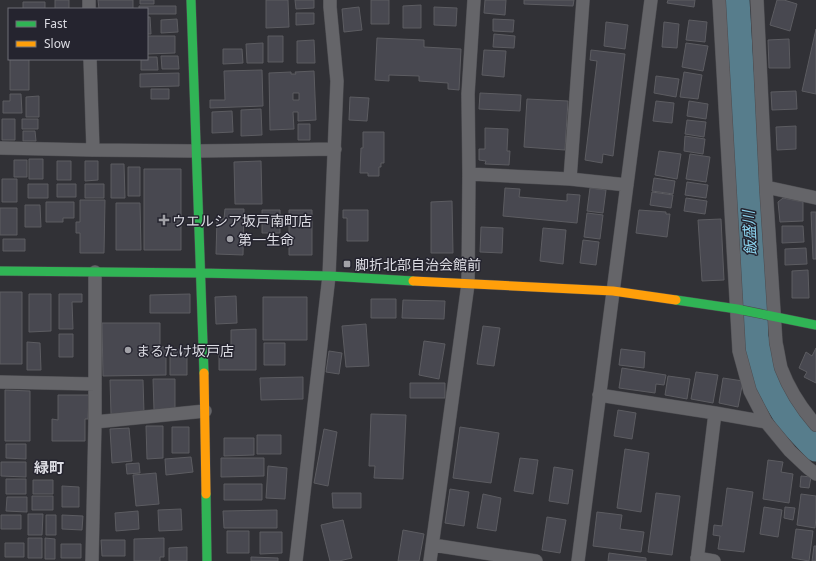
<svg xmlns="http://www.w3.org/2000/svg" width="816" height="561" font-family="'Noto Sans','Noto Sans JP',sans-serif">
<style>
.lines{fill:none;stroke-linecap:round;stroke-linejoin:round}
.river{stroke:#577d8c;stroke-width:27}
.building{fill:#484850;stroke:#5c5c61;fill-rule:evenodd}
.street-casing{stroke:#4d4d51;stroke-width:14}
.fast-casing{stroke:#4d4d51;stroke-width:10}
.slow-casing{stroke:#4d4d51;stroke-width:10}
.street{stroke:#656569;stroke-width:13}
.fast{stroke:#30b455;stroke-width:9}
.slow{stroke:#ff9f0a;stroke-width:9}
.poi-dot{fill:#a1a1a7;stroke:#25242f;stroke-width:1.5}
.labels{text-anchor:middle;dominant-baseline:central;stroke-width:3;stroke-linejoin:round;paint-order:stroke}
.poi-label{font-size:14px;fill:#dddde4;stroke:#25242f;text-anchor:start}
.water-label{font-size:15px;font-style:italic;fill:#8cd5f0;stroke:#25242f}
.neighbourhood-label{font-size:15px;font-weight:bold;fill:#dddde4;stroke:#25242f}
</style>
<rect width="100%" height="100%" fill="#313136"/>
<g class="lines">
<path class="river" d="M736,0L753,275L755,337L761,364L770,388L788,418L816,448"/>
</g>
<path class="building" d="M55,0H69V9H55Z
M98,0H133V9H99Z
M140,0H154V4H140Z
M266,0H288L289,27L266,28Z
M295,0H314V8L296,9Z
M371,0H389V24H371Z
M485,0H506L505,15L484,13Z
M524,0H574L573,6L524,4Z
M668,0H695L694,7L667,3Z
M777,0H784L797,4L790,31L770,25Z
M23,2H45V9H23Z
M421,5V28H403V6Z
M139,6H176V14H147V9H139Z
M359,7L362,30L344,32L342,9Z
M434,7L457,8L456,26L434,25Z
M296,13H314V24L296,25Z
M147,17H150L151,34H147Z
M177,19L178,32L161,33V20Z
M493,19L514,20L513,32L493,31Z
M689,20L707,22L705,42L686,40Z
M606,22L628,25L625,49L604,46Z
M664,22L679,24L677,48L662,47Z
M816,29V94L802,91Z
M494,34L515,36L514,48L493,47Z
M147,36H175V53L147,54Z
M268,36H283V62H268Z
M377,38L424,40V47L461,49L459,90L448,89V83L419,81V76L389,75V81L375,80Z
M789,39L790,68H769L768,40Z
M314,40L315,63H297V41Z
M263,43V63H247L246,44Z
M686,43L708,46L703,71L682,67Z
M223,49H242L243,63L223,64Z
M484,50L506,51L504,77L482,75Z
M591,50L625,54L613,156L603,154L602,163L585,160L597,61L590,60Z
M161,56H178L179,69H162Z
M147,57H157L158,70H141V59H147Z
M10,59H29V90H10Z
M262,70L263,106L210,108V100H225L224,71Z
M314,71L316,120L298,121V112H293L294,129L270,130L269,73L291,72V74H296L295,72ZM293,93H299V100H293Z
M684,72L702,75L698,99L680,97Z
M179,73V86L140,87V74Z
M656,76L679,79L676,97L654,93Z
M151,89H169V99H151Z
M796,91L797,109L772,110L771,92Z
M480,93L521,95L520,111L479,109Z
M10,94H21L22,113H3V101H10Z
M39,96V117H26V97Z
M350,97L369,98L367,121L349,120Z
M527,99L568,101L565,150L524,147Z
M656,101L674,103L672,123L653,121Z
M689,101L708,104L706,119L687,116Z
M261,109L262,135L241,136V110Z
M232,111L233,132L212,133V112Z
M2,119H15V140H2Z
M22,119H38V129H22Z
M687,120L706,122L704,137L685,134Z
M298,124H310V140H298Z
M796,126V149L777,150L776,127Z
M485,128L508,129L507,151H510L509,165L485,164L486,161L479,160V149H485Z
M23,131H35L36,141H23Z
M363,132H384V163H381V167H379V176H368V173H360L361,148H363Z
M685,136L705,139L703,154L684,151Z
M659,151L681,154L677,179L655,175Z
M690,154L710,157L706,182L686,179Z
M29,159H43V179H29Z
M14,160H27V177H14Z
M57,161H71V180H57Z
M85,161H98V180L85,181Z
M261,161L262,204H235L234,162Z
M111,164H124L125,198H111Z
M128,167H140V196H128Z
M144,169H181V250H144Z
M654,178L675,181L673,194L652,191Z
M2,179H17V202H2Z
M687,182L708,185L706,198L685,195Z
M28,184H48V198H28Z
M57,184H76V197H57Z
M85,184H104V198H85Z
M505,188L520,189L519,197L567,201V194L580,195L577,223L503,216Z
M590,188L606,190L603,213L587,211Z
M652,192L673,195L671,208L650,205Z
M686,198L707,201L705,214L684,211Z
M783,198L803,202V221L780,222L778,202Z
M80,200H105L104,253H80V233H76V222H80Z
M452,201L453,253H431V202Z
M46,202H74V218H63V222H46Z
M116,203H140L141,250H116Z
M25,205H40L41,227H25Z
M0,208H17V235H0Z
M225,209H244L243,255L216,254L217,219H224Z
M262,210H280V233H262Z
M289,210H312V255H289Z
M343,210H368V241H347V218H343Z
M639,210L666,212V214H670L667,237L636,233Z
M811,212H816V259H813Z
M587,213L603,215L600,239L584,237Z
M721,219L724,280L702,281L698,220Z
M782,226H803L804,242L782,243Z
M481,227L503,228L502,253L480,252Z
M543,228L566,230L563,264L540,261Z
M3,239H25V251H3Z
M583,240L599,242L596,265L580,263Z
M806,248L807,264L785,265V249Z
M808,270L809,298H792V271Z
M0,292H22V364H0Z
M29,294H51V331L29,332Z
M59,294H82V302H72L73,329H59Z
M190,294V313H150V295Z
M236,296L237,323L216,324L215,297Z
M263,297H307V340H263Z
M371,299H396V318H371Z
M403,300L445,301L444,319L402,318Z
M102,323H160V347H166V375L103,376Z
M366,324L369,366L346,367L342,326Z
M483,326L500,328L494,366L477,364Z
M256,329V370H219V347H231V330Z
M59,334H73V357H59Z
M424,341L445,344L439,379L419,375Z
M27,342L40,343L41,370H27Z
M264,343H285V365H264Z
M816,348V383L804,377L807,372L799,368L806,352L812,356Z
M170,349H187V375H170Z
M621,349L645,352L644,368L619,365Z
M329,351L342,353L339,374L326,372Z
M622,368L666,375L664,385L656,384L655,393L619,388Z
M696,372L718,375L713,403L691,399Z
M668,376L690,379L687,399L665,395Z
M303,377V399L261,400L260,378Z
M723,378L743,381L738,407L719,403Z
M153,379H175V410H154Z
M110,380H143L144,413L111,414Z
M410,383H445V398H410Z
M5,390L30,391V441H5Z
M58,395H89L88,419H85V441H52V419L58,420Z
M618,410L636,413L632,439L614,436Z
M371,414L406,415L403,479L374,478L375,466H369Z
M146,426H163V458L147,459Z
M172,427H189V453H172Z
M460,427L499,433L491,483L453,478Z
M129,428L132,461L112,463L110,429Z
M324,429L337,432L328,486L314,483Z
M257,435H281V454H257Z
M224,438H254V455L224,456Z
M6,444H26V459L6,458Z
M625,449L649,453L641,512L617,508Z
M191,457L193,472L166,475L165,459Z
M221,458H264V476L221,477Z
M520,458L538,460L533,494L514,491Z
M768,460L783,462L781,472L793,474L789,503L763,499Z
M1,462H26V477L1,476Z
M139,463L140,473L127,474L126,464Z
M268,466L287,468L285,499L266,498Z
M554,467L573,470L568,504L549,501Z
M156,473L159,504L136,506L133,475Z
M801,476L811,477L809,488L800,487Z
M6,479H26V494H6Z
M33,480H53V494H33Z
M224,484H262V500H224Z
M62,486L79,487V507H62Z
M727,488L753,492L744,552L718,549L720,536L713,535L714,525L722,526Z
M450,489L469,492L464,526L445,523Z
M332,493H361V508H333Z
M656,493L680,496L672,555L648,552Z
M483,494L501,498L496,531L477,528Z
M801,494L816,496V517L815,528L797,525Z
M32,496H53V510H32Z
M7,497H27V512L6,511Z
M764,507L782,510L778,537L760,534Z
M785,507L795,508L793,520L784,518Z
M181,509L182,530L159,531L158,510Z
M277,510V528H224L223,511Z
M138,511L139,529L116,531L115,513Z
M597,512L622,515L620,529L644,532L641,552L593,546Z
M28,514H43L42,535H28Z
M1,515H21V529H1Z
M46,515H56V535H46Z
M62,515L83,516L82,530L62,529Z
M547,517L566,520L560,553L542,550Z
M343,520L352,558L339,561H330L321,525Z
M796,529L813,531L809,561L792,558Z
M403,530L424,534L419,561H398Z
M227,531H249V553H227Z
M260,532H282V553L260,554Z
M28,538H42V558H28Z
M45,538L55,539V559H45Z
M164,538V557H160V561H134V539Z
M101,540H125V556H102Z
M5,543H24V557H5Z
M61,544H81V558H61Z
M814,546H816V561H812Z
M187,547V561H169V548Z
M609,553L646,558V561H608Z
M251,557L278,558V561H251Z"/>
<g class="lines">
<defs>
<path id="street" d="M89,0V9
M719,0L739,351L750,391L766,422L790,451L808,468L816,474
M757,0L766,187L776,343C778,351 779,360 781,368C789,389 801,408 816,425
M90,59L93,150
M0,148L93,150L196,151L335,149
M469,174L570,179L627,185
M570,179L583,0
M766,187L816,198
M0,382L95,384
M599,395L715,413L766,422
M95,422L205,411
M433,545L536,561
M697,558L714,561
M92,561L95,422V272
M296,561L329,276L337,81L330,7V0
M430,561L468,284L469,174L468,94L474,0
M578,561L651,0
M697,561L715,413"/>
<path id="fast" d="M191,0L204,373
M0,271L200,273L329,276L413,281
M676,300L737,309L816,325
M206,494L207,561"/>
<path id="slow" d="M413,281L613,291L676,300
M204,373L206,494"/>
</defs>
<use href="#street" class="street-casing"/>
<use href="#fast" class="fast-casing"/>
<use href="#slow" class="slow-casing"/>
<use href="#street" class="street"/>
<use href="#fast" class="fast"/>
<use href="#slow" class="slow"/>
</g>
<g class="poi-dot">
<path d="M162 214h4v4h4v4h-4v4h-4v-4h-4v-4h4z"/>
<circle cx="230" cy="239" r="4"/>
<rect x="343" y="260" width="8" height="8" rx="2"/>
<circle cx="128" cy="350" r="4"/>
</g>
<g class="labels">
<g class="poi-label">
<text x="172" y="220">ウエルシア坂戸南町店</text>
<text x="238" y="239">第一生命</text>
<text x="355" y="264">脚折北部自治会館前</text>
<text x="136" y="350">まるたけ坂戸店</text>
</g>
<g class="water-label">
<text transform="translate(749 233) rotate(-93)">飯盛川</text>
</g>
<g class="neighbourhood-label">
<text x="49" y="467">緑町</text>
</g>
</g>
<rect x="8" y="8" width="140" height="52" fill="#25242f" stroke="#6f6e77"/>
<rect x="16" y="21" width="20" height="6" fill="#30b455" stroke="#6f6e77"/>
<text x="44" y="28" font-size="12" fill="#dddde4">Fast</text>
<rect x="16" y="41" width="20" height="6" fill="#ff9f0a" stroke="#6f6e77"/>
<text x="44" y="48" font-size="12" fill="#dddde4">Slow</text>
</svg>
